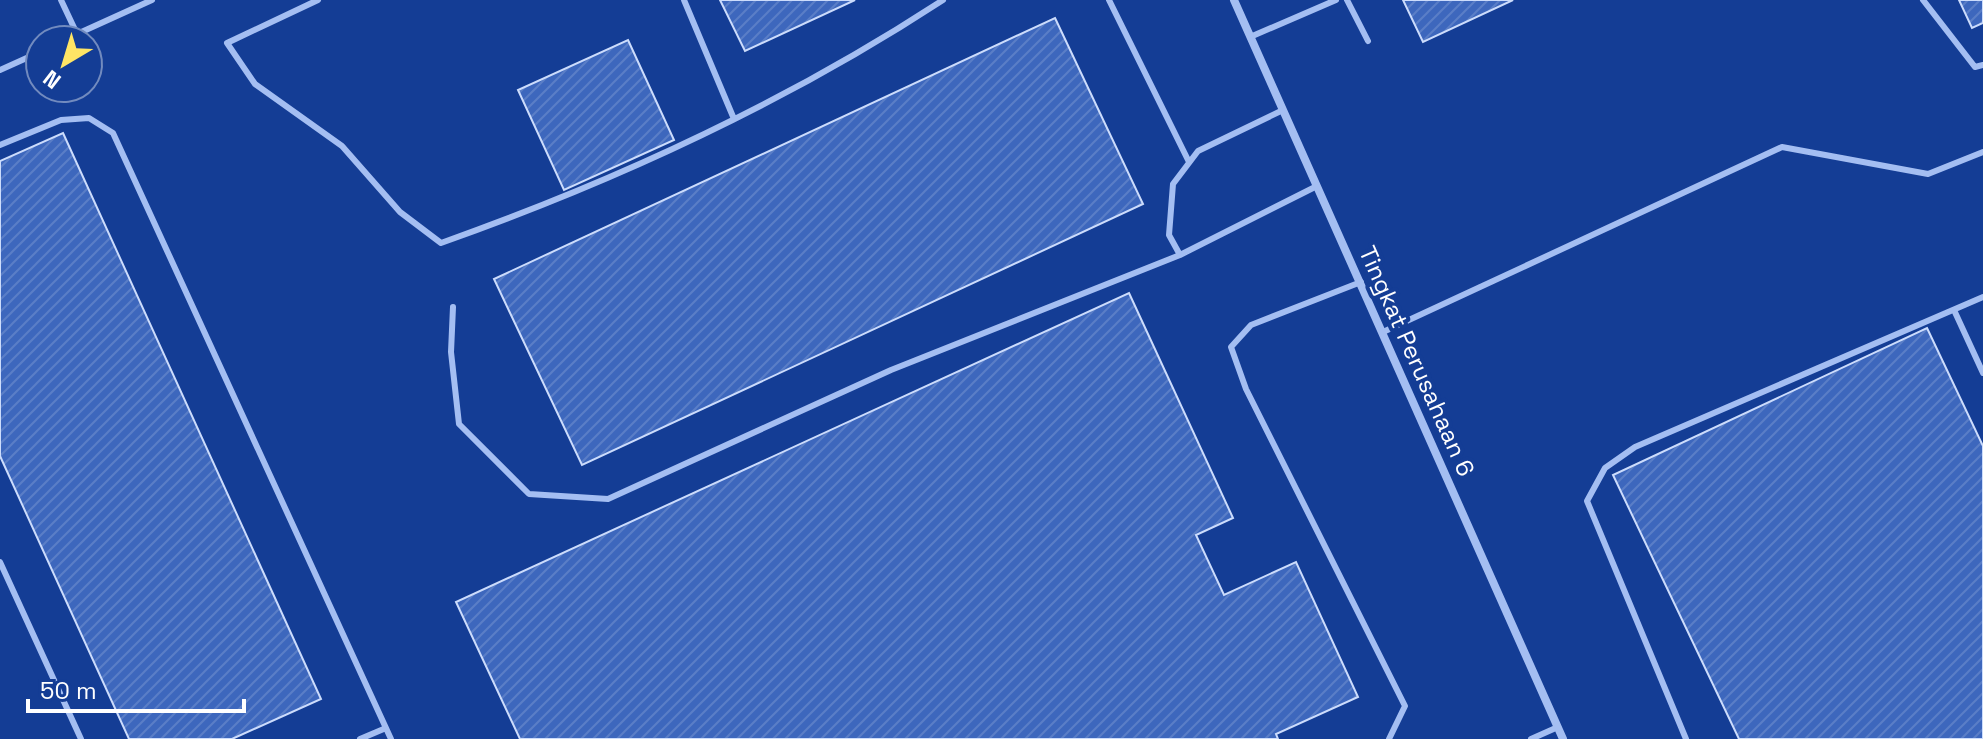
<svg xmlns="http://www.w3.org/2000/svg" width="1983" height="739" font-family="'Space Grotesk',sans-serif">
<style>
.building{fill:url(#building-hatch);stroke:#ccdcfc;stroke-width:2}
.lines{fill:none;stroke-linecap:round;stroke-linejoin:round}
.service{stroke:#a4bef2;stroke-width:6}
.minor{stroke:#a4bef2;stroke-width:8}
.labels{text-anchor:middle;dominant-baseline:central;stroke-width:8;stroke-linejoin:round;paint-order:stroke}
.street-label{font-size:24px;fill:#fff;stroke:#143d95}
</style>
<defs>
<pattern id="building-hatch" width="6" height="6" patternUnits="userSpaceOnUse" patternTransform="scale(2)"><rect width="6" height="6" fill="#3d67bd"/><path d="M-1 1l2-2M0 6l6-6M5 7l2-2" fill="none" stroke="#5a7ec7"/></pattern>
</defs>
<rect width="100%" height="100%" fill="#143d95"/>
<path class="building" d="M720,0H855L745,51Z
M1403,0H1513L1423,42Z
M1959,0H1983V23L1972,28Z
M1055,18L1143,204L582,465L494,279Z
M628,40L674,140L564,190L518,90Z
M63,133L321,699L232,739H129L0,456V161Z
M1129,293L1233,518L1196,535L1224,595L1296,562L1358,697L1276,734L1278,739H520L456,602Z
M1927,328L1983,446V739H1739L1613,475Z"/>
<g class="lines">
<path class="service" d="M61,0L77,34L152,0
M318,0L227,43L255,84L342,146L400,212L441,243C616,181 787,102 943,0
M684,0L734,119
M1109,0L1189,162
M1347,0L1368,41
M1923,0L1975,67L1983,65
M1250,37L1336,0
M65,40L77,34
M0,70L40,52
M0,145L61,120L89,118L113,133L391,739
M1180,255L1317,186
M1361,282L1251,325L1231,347L1246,389L1405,706L1389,739
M453,307L451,352L459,424L529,494L608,499L891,370L1180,255L1169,235L1173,184L1198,151L1283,110
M1954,310L1983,373
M1383,332L1782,147L1928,174L1983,152
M0,562L81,739
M360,739L386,728
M1531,739L1558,727
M1686,739L1587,501L1605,468L1635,447L1983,297"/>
<path class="minor" d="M1234,0L1563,739"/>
</g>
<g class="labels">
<g class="street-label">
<text transform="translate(1417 361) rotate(66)">Tingkat Perusahaan 6</text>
</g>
</g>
<g transform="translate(64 64) rotate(218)"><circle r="38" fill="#143d95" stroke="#728bbf" stroke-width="2"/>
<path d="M0-6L14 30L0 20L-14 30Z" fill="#ffe565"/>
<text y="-12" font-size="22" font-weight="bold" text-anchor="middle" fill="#ffffff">N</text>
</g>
<path d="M28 699v12h216v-12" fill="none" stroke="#ffffff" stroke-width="4"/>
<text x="40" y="699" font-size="24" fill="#ffffff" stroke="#143d95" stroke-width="6" paint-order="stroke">50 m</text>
</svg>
